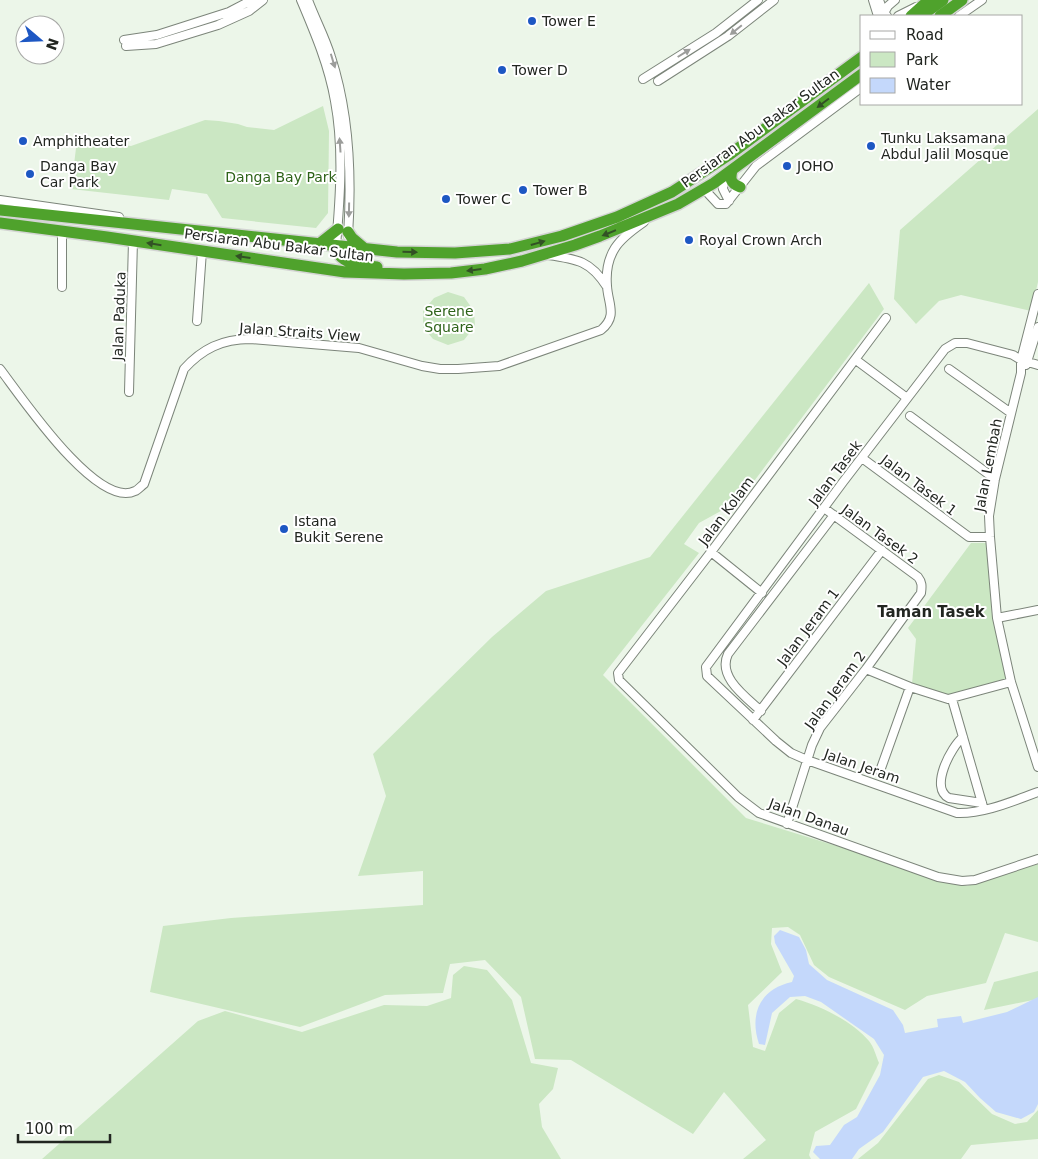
<svg xmlns="http://www.w3.org/2000/svg" width="1038" height="1159" font-family="'DejaVu Sans',sans-serif">
<style>
.green{fill:#cbe7c3}
.water{fill:#c4d8fb}
.lines{fill:none;stroke-linecap:round;stroke-linejoin:round}
.minor-casing{stroke:#7c857a;stroke-width:10}
.highway-casing{stroke:#d3d4d3;stroke-width:14}
.minor{stroke:#fff;stroke-width:8}
.highway{stroke:#4fa22c;stroke-width:11}
.oneway{fill:#9c9d9b}
.oneway2{fill:#325125}
.poi-dot{fill:#1d57c3;stroke:#fff;stroke-width:2}
.labels{text-anchor:middle;dominant-baseline:central;stroke-width:4;stroke-linejoin:round;paint-order:stroke}
.poi-label{font-size:14px;fill:#222621;stroke:#fff;text-anchor:start}
.street-label{font-size:14px;fill:#222621;stroke:#fff}
.park-label{font-size:14px;fill:#2e6319;stroke:#fff}
.neighbourhood-label{font-size:15px;font-weight:bold;fill:#222621;stroke:#fff}
</style>
<rect width="100%" height="100%" fill="#ecf6e9"/>
<path class="green" d="M323,106L329,131L328,213L316,228L222,218L207,194L172,189L169,200L71,189L77,140L131,146L205,120L219,121L238,124L247,127L274,130Z
M1038,109V282L1031,311L961,295L939,301L916,324L894,299L900,230Z
M869,283L884,309L739,501L699,523L684,544L699,553L603,675L746,818L967,886L1038,864V942L1005,933L986,983L927,996L905,1010L829,977L814,965L800,935L788,927L772,928L771,944L782,972L748,1005L753,1047L765,1051L779,1013L796,999C821,1006 852,1021 869,1041C874,1047 876,1056 879,1063L856,1109L815,1132L809,1155L811,1159H743L766,1140L724,1092L693,1134L571,1060L535,1059L521,997L485,960L450,964L443,993L385,995L300,1027L150,992L163,926L231,918L423,905V871L358,876L386,796L373,754L492,637L546,591L650,557Z
M448,292L464,297L474,311L475,326L464,340L448,345L433,339L423,327V311L434,298Z
M971,543H987L992,616L1007,679L950,697L912,684L916,639L908,628Z
M464,966L487,970L512,1000L531,1063L558,1068L553,1089L539,1104L542,1127L561,1159H42L198,1021L225,1011L302,1032L384,1005L427,1006L451,998L453,975Z
M1038,971V999L984,1010L994,982Z
M939,1075L959,1082L992,1114L1015,1124L1027,1122L1038,1110V1139L971,1145L961,1159H858L878,1143L928,1079Z"/>
<path class="water" d="M780,930L799,937L806,950L809,964L827,980L893,1010L903,1025L905,1033L938,1027L937,1019L961,1016L963,1023L1007,1012L1038,997V1104L1034,1112L1021,1119L996,1112L980,1098L965,1082L944,1071L923,1077L883,1132L859,1149L852,1159H820L813,1152L816,1146L830,1145L844,1125L857,1117L880,1075L884,1055L874,1039L821,1002L805,996L790,997L772,1013L765,1045L759,1044C749,1014 760,989 792,982L794,976L775,943L774,936Z"/>
<g class="lines">
<defs>
<path id="minor" d="M301,0C315,33 329,66 335,101C344,149 340,199 336,246
M308,0C315,19 325,37 331,57C350,115 352,176 348,236
M873,0L878,16
M879,0L883,11L887,16
M884,13L888,6L895,0
M898,16L916,7
M959,16L982,0
M124,40L157,35L229,12L252,0
M126,46L156,44L218,25L249,11L263,0
M643,79L716,33L758,0
M658,81L728,36L774,0
M724,176L723,189L729,201
M704,189L718,204H726L756,166L862,87
M0,200L119,217
M62,231V287
M548,255C577,259 591,261 607,287
M1038,294L1021,360V373L995,479L989,516L990,537L997,618L1011,682L1038,767
M886,318L711,552L618,673L619,680L738,797L759,813L938,877L962,881L975,880L1038,859
M197,321L202,251
M856,360L907,398
M1026,365L1038,327
M1038,365L1021,360L1013,355L967,343H955L945,349L843,482L706,667L707,676L776,741L791,753L807,760L957,813C984,814 1013,801 1038,792
M0,369C20,395 97,510 135,491C138,490 141,486 144,484L184,369C202,349 222,339 250,339L359,348L422,366L440,369H458L499,366L601,330C618,316 608,304 607,286C606,274 608,259 615,248C622,237 634,229 644,222
M949,369L1011,413
M129,392L133,241
M910,416L995,479
M862,458L969,537H990
M711,552L762,593
M997,618L1038,610
M866,669L910,687L948,699L1011,682
M952,699L984,810
M761,711C746,697 717,677 728,654L834,515
M753,720L882,550
M963,737C951,747 929,788 949,798L982,803
M880,771L910,687
M787,824L812,745L820,728L866,669L921,593C922,586 922,582 918,577L824,508"/>
<path id="highway" d="M911,16L929,0
M921,16L943,0
M940,16L962,0
M732,170C730,179 730,183 740,187
M0,210L397,252L455,253L510,249L562,236L617,217L672,192L729,155L862,57
M0,223L107,237L345,272L404,274L451,273L485,269L522,261L575,245L600,236L678,204L714,183L862,74
M348,232L352,238L365,249
M319,244L338,229
M336,246C338,265 362,265 377,267"/>
</defs>
<use href="#minor" class="minor-casing"/>
<use href="#highway" class="highway-casing"/>
<use href="#minor" class="minor"/>
<use href="#highway" class="highway"/>
</g>
<defs><path id="oneway-solid" d="M-6-.8H1V-3.2L6.5 0L1 3.2V.8H-6Z" transform="scale(1.25)"/></defs>
<g class="oneway">
<use href="#oneway-solid" transform="translate(736 30) rotate(141)"/>
<use href="#oneway-solid" transform="translate(684 53) rotate(-32)"/>
<use href="#oneway-solid" transform="translate(333 61) rotate(73)"/>
<use href="#oneway-solid" transform="translate(340 145) rotate(-94)"/>
<use href="#oneway-solid" transform="translate(349 210) rotate(91)"/>
</g>
<g class="oneway2">
<use href="#oneway-solid" transform="translate(823 103) rotate(143)"/>
<use href="#oneway-solid" transform="translate(609 233) rotate(158)"/>
<use href="#oneway-solid" transform="translate(538 243) rotate(-16)"/>
<use href="#oneway-solid" transform="translate(154 244) rotate(-171)"/>
<use href="#oneway-solid" transform="translate(410 252) rotate(2)"/>
<use href="#oneway-solid" transform="translate(243 257) rotate(-172)"/>
<use href="#oneway-solid" transform="translate(474 270) rotate(173)"/>
</g>
<g class="poi-dot">
<circle cx="532" cy="21" r="5"/>
<circle cx="502" cy="70" r="5"/>
<circle cx="23" cy="141" r="5"/>
<circle cx="871" cy="146" r="5"/>
<circle cx="787" cy="166" r="5"/>
<circle cx="30" cy="174" r="5"/>
<circle cx="523" cy="190" r="5"/>
<circle cx="446" cy="199" r="5"/>
<circle cx="689" cy="240" r="5"/>
<circle cx="284" cy="529" r="5"/>
</g>
<g class="labels">
<g class="poi-label">
<text x="542" y="21">Tower E</text>
<text x="512" y="70">Tower D</text>
<text x="881" y="138">Tunku Laksamana<tspan x="881" dy="16">Abdul Jalil Mosque</tspan></text>
<text x="33" y="141">Amphitheater</text>
<text x="40" y="166">Danga Bay<tspan x="40" dy="16">Car Park</tspan></text>
<text x="797" y="166">JOHO</text>
<text x="533" y="190">Tower B</text>
<text x="456" y="199">Tower C</text>
<text x="699" y="240">Royal Crown Arch</text>
<text x="294" y="521">Istana<tspan x="294" dy="16">Bukit Serene</tspan></text>
</g>
<g class="street-label">
<text transform="translate(760 128) rotate(-36)">Persiaran Abu Bakar Sultan</text>
<text transform="translate(279 245) rotate(7)">Persiaran Abu Bakar Sultan</text>
<text transform="translate(119 316) rotate(-88)">Jalan Paduka</text>
<text transform="translate(300 332) rotate(4)">Jalan Straits View</text>
<text transform="translate(988 465) rotate(-79)">Jalan Lembah</text>
<text transform="translate(835 473) rotate(-53)">Jalan Tasek</text>
<text transform="translate(919 485) rotate(37)">Jalan Tasek 1</text>
<text transform="translate(726 511) rotate(-53)">Jalan Kolam</text>
<text transform="translate(880 534) rotate(36)">Jalan Tasek 2</text>
<text transform="translate(808 627) rotate(-53)">Jalan Jeram 1</text>
<text transform="translate(835 690) rotate(-54)">Jalan Jeram 2</text>
<text transform="translate(862 766) rotate(19)">Jalan Jeram</text>
<text transform="translate(809 817) rotate(20)">Jalan Danau</text>
</g>
<g class="park-label">
<text x="281" y="177">Danga Bay Park</text>
<text x="449" y="311">Serene<tspan x="449" dy="16">Square</tspan></text>
</g>
<g class="neighbourhood-label">
<text x="931" y="612">Taman Tasek</text>
</g>
</g>
<rect x="860" y="15" width="162" height="90" fill="#ffffff" stroke="#a7a8a6"/>
<rect x="870" y="31" width="25" height="8" fill="#ffffff" stroke="#a7a8a6"/>
<text x="906" y="40" font-size="15" fill="#222621">Road</text>
<rect x="870" y="52" width="25" height="15" fill="#cbe7c3" stroke="#a7a8a6"/>
<text x="906" y="65" font-size="15" fill="#222621">Park</text>
<rect x="870" y="78" width="25" height="15" fill="#c4d8fb" stroke="#a7a8a6"/>
<text x="906" y="90" font-size="15" fill="#222621">Water</text>
<g transform="translate(40 40) rotate(109)"><circle r="24" fill="#ffffff" stroke="#a7a8a6"/>
<path d="M0-4L9 19L0 12L-9 19Z" fill="#1d57c3"/>
<text y="-8" font-size="14" font-weight="bold" text-anchor="middle" fill="#222621">N</text>
</g>
<path d="M18 1134v8h92v-8" fill="none" stroke="#222621" stroke-width="2.5"/>
<text x="25" y="1134" font-size="15" fill="#222621" stroke="#ffffff" stroke-width="4" paint-order="stroke">100 m</text>
</svg>
